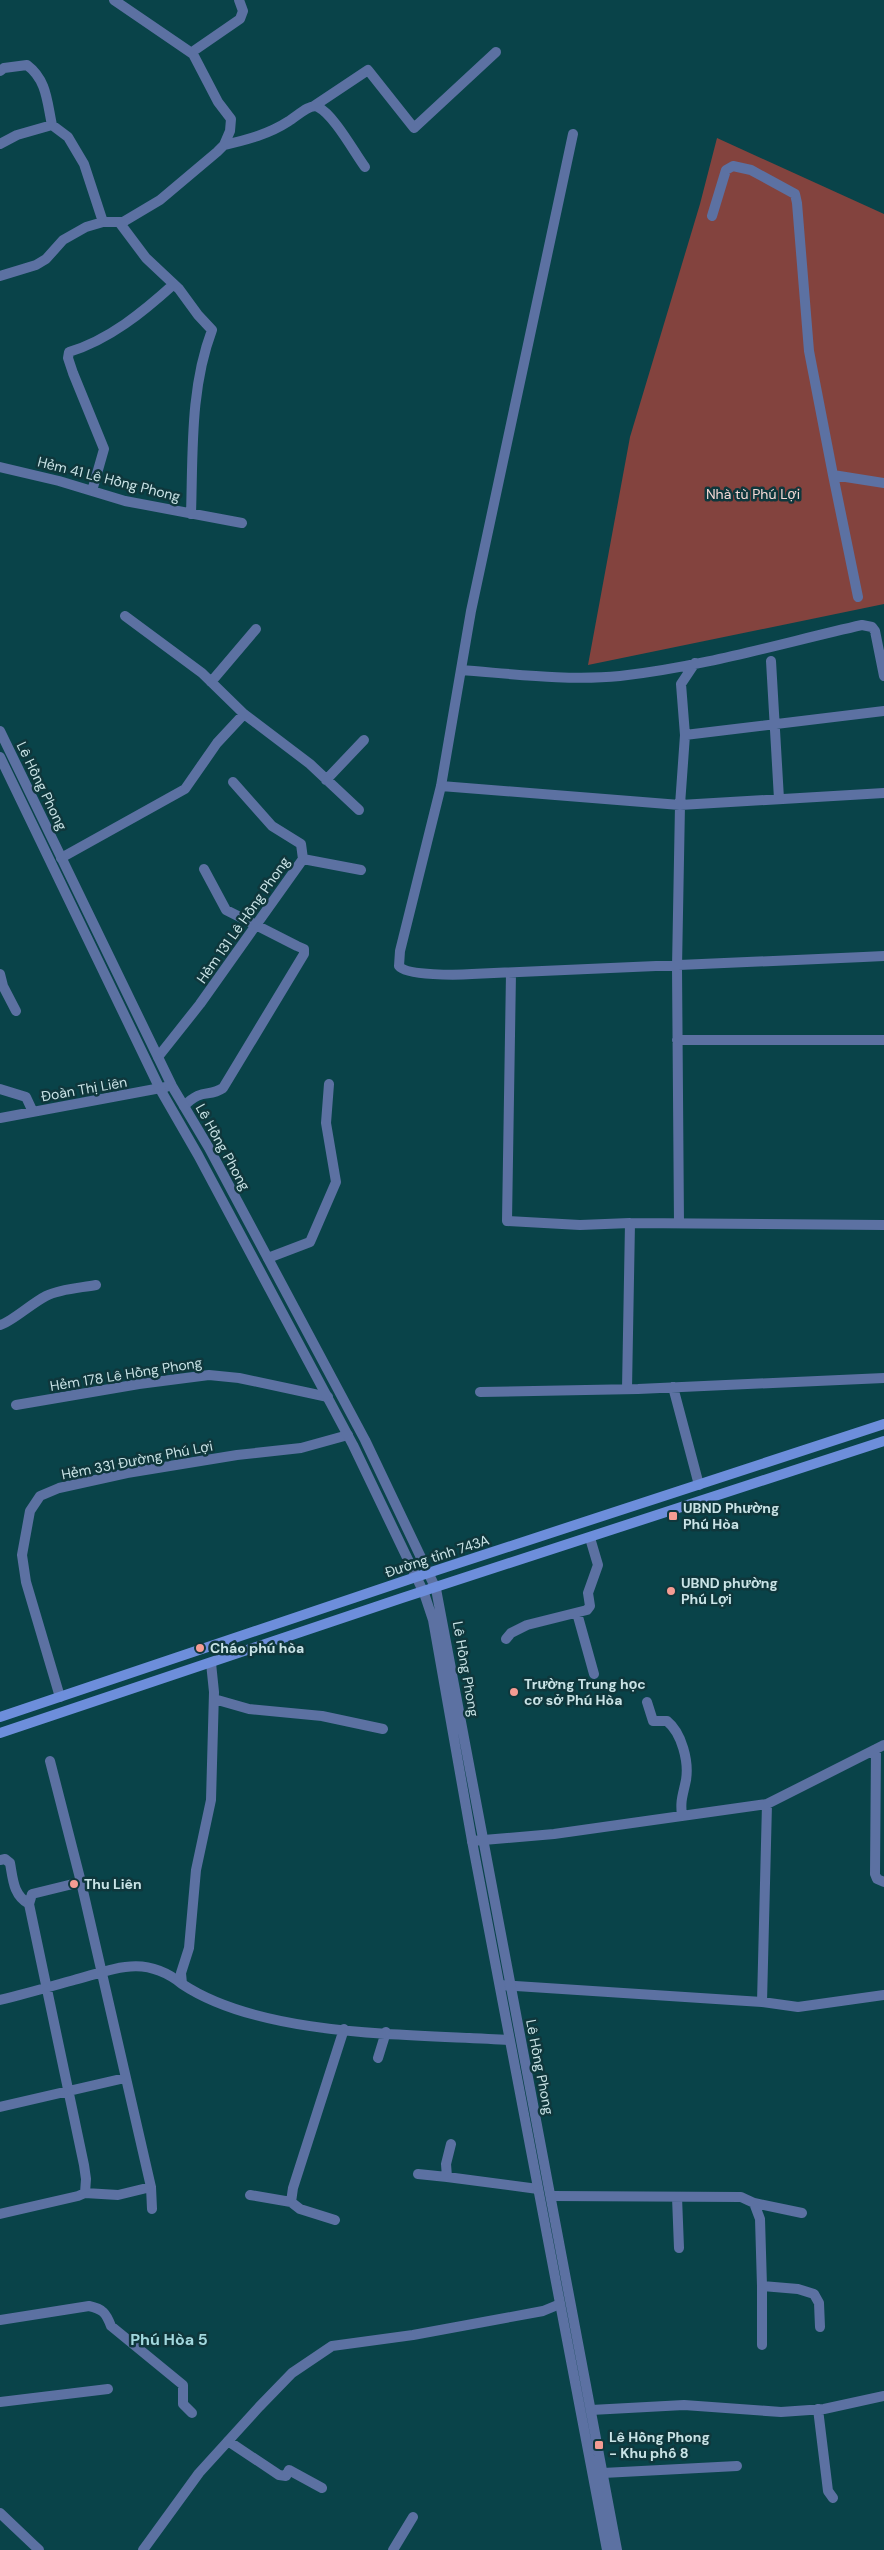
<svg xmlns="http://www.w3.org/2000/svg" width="884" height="2550" font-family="'DM Sans',sans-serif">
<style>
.green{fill:#83433e}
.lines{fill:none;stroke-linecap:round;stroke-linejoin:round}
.minor{stroke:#5c71a2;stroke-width:10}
.tertiary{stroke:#5c71a2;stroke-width:10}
.secondary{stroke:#6d8edb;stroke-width:10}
.poi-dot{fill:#f59c93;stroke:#0f373c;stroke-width:2}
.labels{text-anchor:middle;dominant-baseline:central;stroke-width:5;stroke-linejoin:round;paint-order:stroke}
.street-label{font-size:14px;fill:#c9e3e6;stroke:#0f373c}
.park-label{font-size:14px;fill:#f3d9d6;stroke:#0f373c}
.poi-label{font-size:14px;font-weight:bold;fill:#c9e3e6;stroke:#0f373c;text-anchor:start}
.quarter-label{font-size:16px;font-weight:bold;fill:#a2d8de;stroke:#0f373c}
</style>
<rect width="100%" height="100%" fill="#094349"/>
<path class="green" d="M717,138L884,214V604L588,665L630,437L700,204Z"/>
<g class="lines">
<path class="minor" d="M193,54L195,50L240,19L243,11L239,0
M0,71L4,68L27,65C47,80 47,102 52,125
M314,106L368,70L414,128L496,52
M573,134L471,611L441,786L400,951L399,966C406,976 459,975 472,974C610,969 747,963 884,956
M0,144L17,135L52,125L68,137L84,164L103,222
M224,145C247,140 269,134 289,121C296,117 310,103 318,107C334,115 354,152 365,167
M712,216L726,170L733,166L751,170L795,194L797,203L809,351L833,475L884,483
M119,222L146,258L179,289L198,315L212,330C190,388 193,452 191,514
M0,276L36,265L46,259L63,240L86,227L103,222H123L160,200L217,152L224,145L230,131L231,119L218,102L193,54L114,0
M0,467L59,481L125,501L242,523
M833,475L858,597
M92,491L104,449L73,373L68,358L69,352C109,340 143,312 174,284
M125,616L202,673L244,714L310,764L359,810
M771,661L779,799
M461,670C514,674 568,681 620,676C702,667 782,643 862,625L872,627L875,631L884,676
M211,682L256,629
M685,735L884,711
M326,780L364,740
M441,786L680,805L884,793
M61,858L185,789L217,743L244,714
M303,859L361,870
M511,973L507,1221L580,1225L630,1223L884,1225
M0,974L3,986L16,1011
M677,1040H884
M158,1057L200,1004L303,859L301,844L272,826L233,782
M0,1089L26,1097L33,1112
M184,1106C203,1087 208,1098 223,1088L304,954V949L297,946L226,910L204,869
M0,1118L166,1087
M679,1223L677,967L680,805L685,735L681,684L695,663
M268,1258L310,1242L336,1182L326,1123L329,1084
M0,1325C10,1323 32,1303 46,1296C60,1289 80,1288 96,1285
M673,1387L699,1485
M627,1389L630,1223
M480,1392L638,1389L884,1378
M16,1405L139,1384L209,1375L239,1378L328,1397
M577,1613L594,1674
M506,1639L511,1633L527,1625L587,1610L590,1606L588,1593L598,1565L590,1538
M211,1663L214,1692L211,1800L196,1870L189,1948L181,1973L182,1984C263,2038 414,2034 509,2040
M60,1697L26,1582L22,1555L30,1511L40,1496L59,1488L127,1473L237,1455L301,1448L348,1435
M214,1699L249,1709L322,1716L383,1729
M647,1702L653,1721H667C682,1733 689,1762 686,1780C683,1795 680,1800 682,1816
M876,1749L875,1874L877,1879L884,1882
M50,1761L81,1882L151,2187L152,2209
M472,1841L554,1834L767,1804L884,1745
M0,1860L5,1859L10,1863C13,1879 13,1895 29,1904
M500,1985L762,2002L798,2007L884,1995
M0,2000C25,1994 49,1987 74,1980C115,1969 144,1954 182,1984
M762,2002L767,1804
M378,2058L386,2032
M0,2107L125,2078
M451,2144L446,2164L447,2177L538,2189
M418,2174L447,2177
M85,2193L118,2195L151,2187
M250,2195L291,2202
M552,2196L741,2197L754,2203L760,2219L762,2286L798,2289L814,2294L819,2303L820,2327
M677,2197L679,2248
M754,2203L802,2213
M0,2214L78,2196L85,2193L86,2179L84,2165L29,1904L32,1894L81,1882
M335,2220L300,2209L291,2202L293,2188L344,2029
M762,2286V2345
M0,2320L89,2306C103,2309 106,2313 111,2326L183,2385V2404L192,2413
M0,2402L108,2389
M818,2409L828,2491L833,2498
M591,2410L684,2405L781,2412L824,2409L884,2396
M228,2441L279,2475L286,2476L289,2470L322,2488
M603,2473L737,2466
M0,2513L39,2550
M143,2550L199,2473L259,2407L292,2373L332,2346L413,2335L543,2311L560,2304
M393,2550L413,2517"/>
<path class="tertiary" d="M0,731L172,1086L209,1148L365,1440L436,1589L617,2550
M0,757L160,1089L198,1155L353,1445L424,1593L433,1620L472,1841L607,2550"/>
<path class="secondary" d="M0,1717L416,1577L884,1424
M0,1733L402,1598L884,1441"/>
</g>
<g class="poi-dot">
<rect x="668" y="1511" width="10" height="10" rx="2.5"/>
<circle cx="671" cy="1591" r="5"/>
<circle cx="200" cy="1648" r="5"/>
<circle cx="514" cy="1692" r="5"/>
<circle cx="74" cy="1884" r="5"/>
<rect x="594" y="2440" width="10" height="10" rx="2.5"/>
</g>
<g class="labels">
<g class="street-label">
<text transform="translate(109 479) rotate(14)">Hẻm 41 Lê Hồng Phong</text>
<text transform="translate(42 786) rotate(64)">Lê Hồng Phong</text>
<text transform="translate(243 920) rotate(-55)">Hẻm 131 Lê Hồng Phong</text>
<text transform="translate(84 1089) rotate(-10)">Đoàn Thị Liên</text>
<text transform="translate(223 1147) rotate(61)">Lê Hồng Phong</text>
<text transform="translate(126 1374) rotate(-9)">Hẻm 178 Lê Hồng Phong</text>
<text transform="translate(137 1460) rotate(-11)">Hẻm 331 Đường Phú Lợi</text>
<text transform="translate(437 1556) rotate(-18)">Đường tỉnh 743A</text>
<text transform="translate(466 1669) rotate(80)">Lê Hồng Phong</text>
<text transform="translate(540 2067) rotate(79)">Lê Hồng Phong</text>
</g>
<g class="park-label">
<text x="753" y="494">Nhà tù Phú Lợi</text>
</g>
<g class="poi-label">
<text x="683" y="1508">UBND Phường<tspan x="683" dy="16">Phú Hòa</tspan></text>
<text x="681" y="1583">UBND phường<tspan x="681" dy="16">Phú Lợi</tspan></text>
<text x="210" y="1648">Cháo phú hòa</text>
<text x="524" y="1684">Trường Trung học<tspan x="524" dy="16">cơ sở Phú Hòa</tspan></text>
<text x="84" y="1884">Thu Liên</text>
<text x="609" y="2437">Lê Hồng Phong<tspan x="609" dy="16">- Khu phố 8</tspan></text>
</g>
<g class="quarter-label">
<text x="169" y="2339">Phú Hòa 5</text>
</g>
</g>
</svg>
